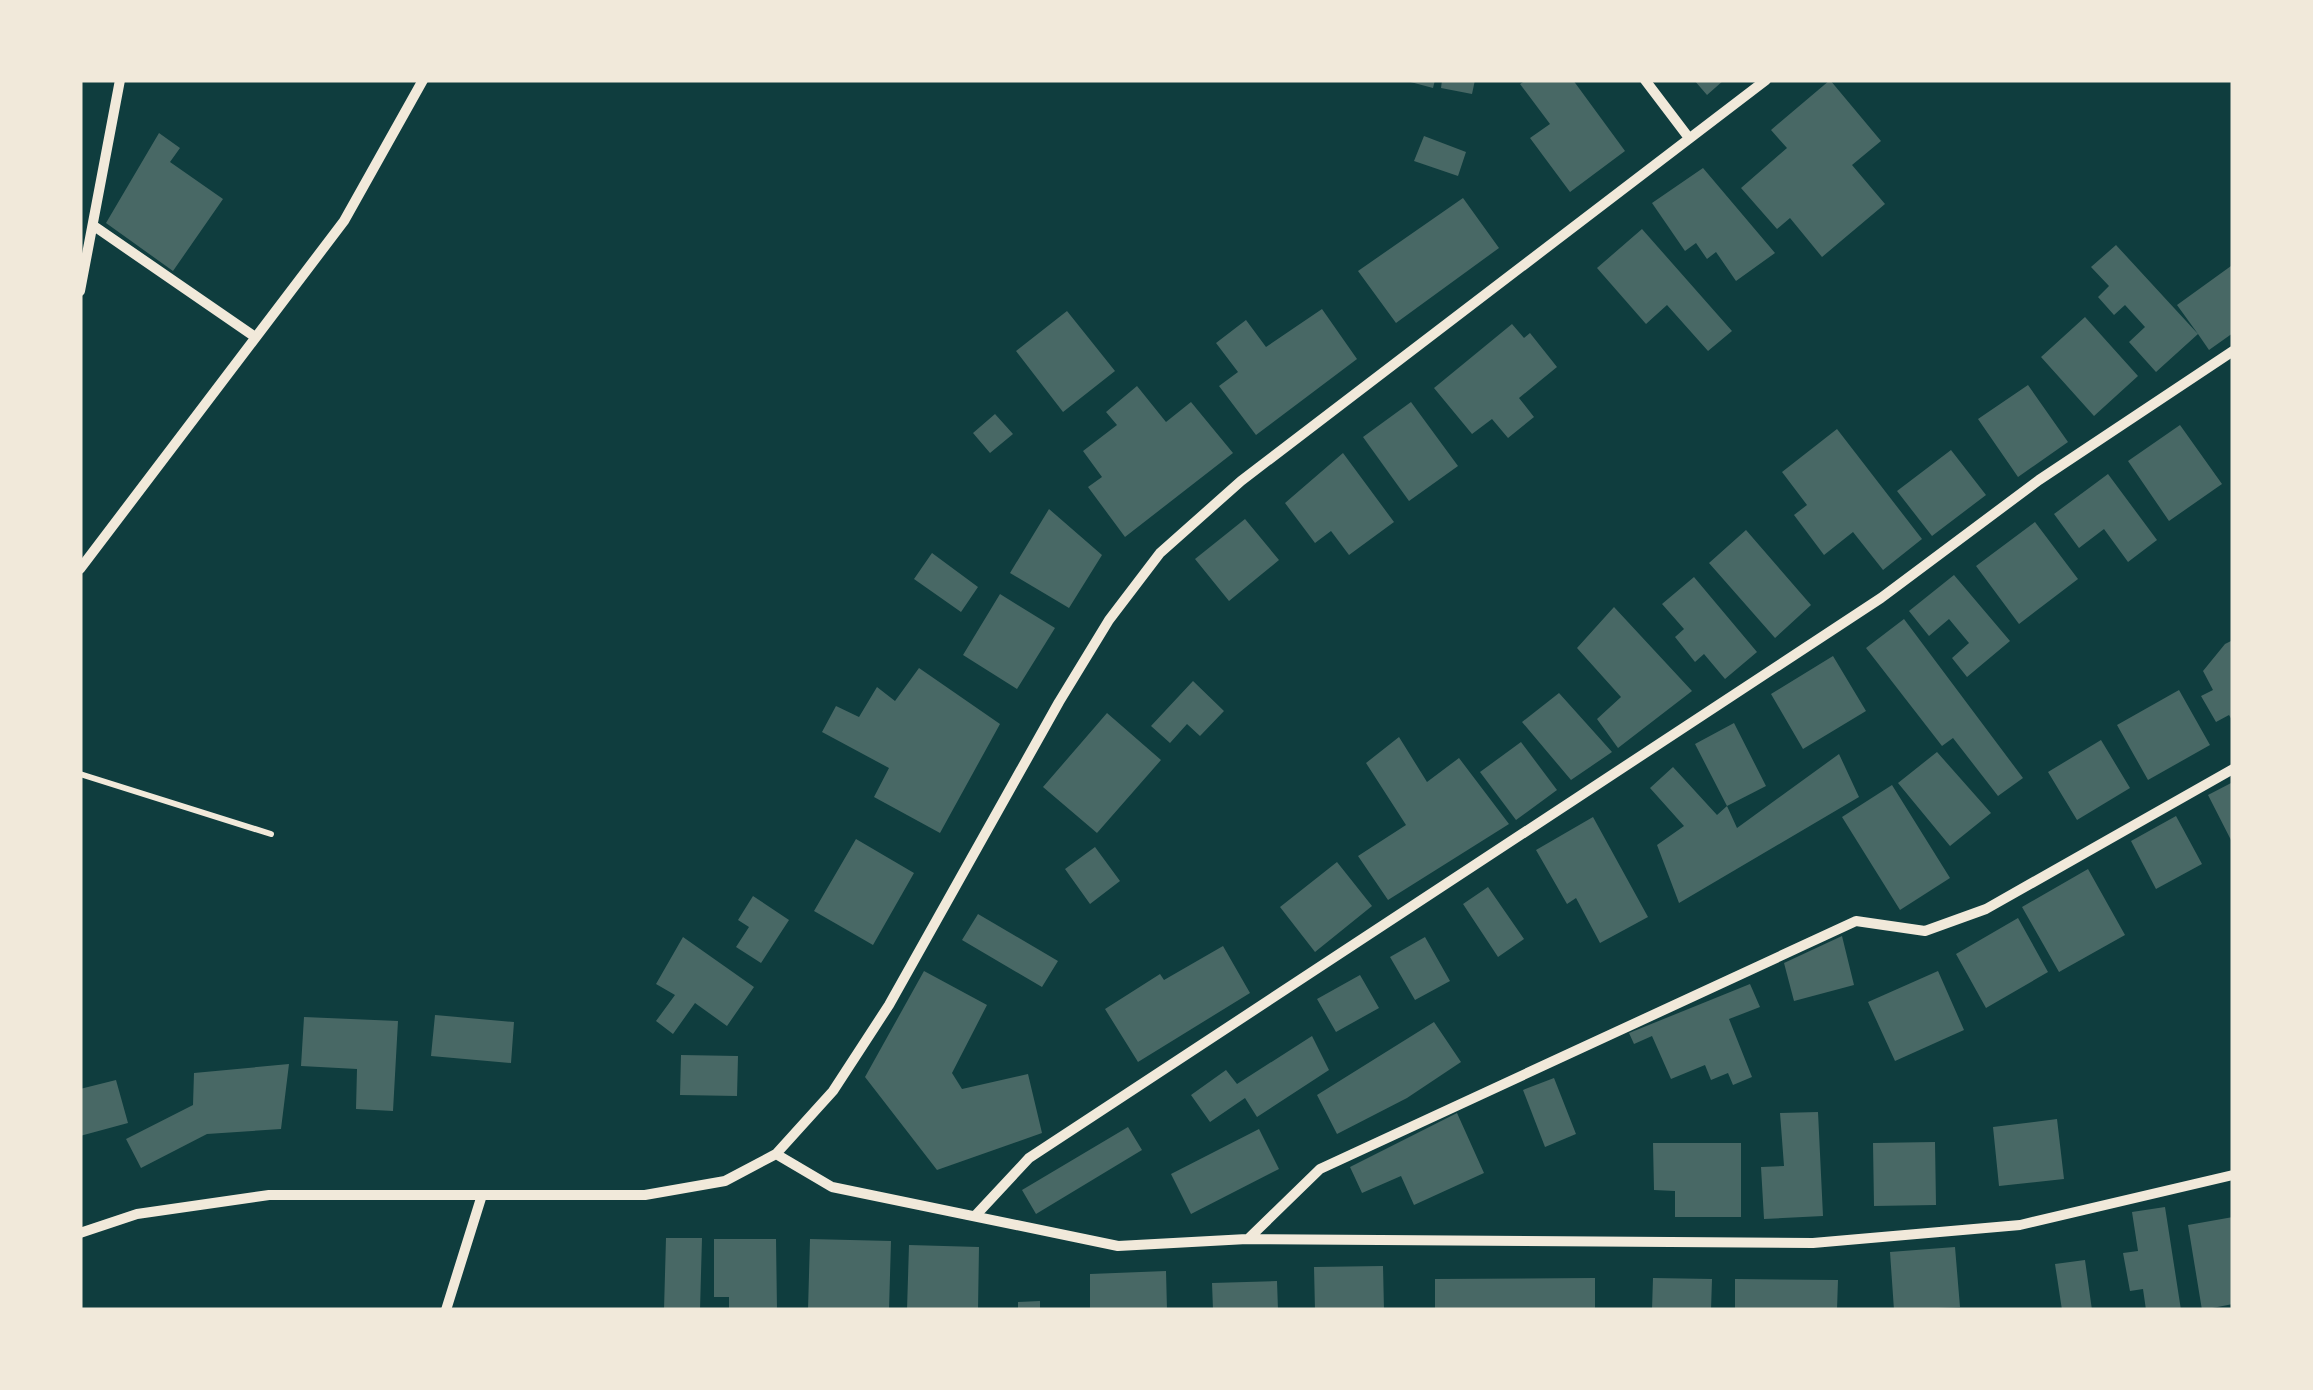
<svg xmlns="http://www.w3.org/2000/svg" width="2313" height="1390" font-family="'PT Sans Narrow',sans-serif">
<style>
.building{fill:#486865}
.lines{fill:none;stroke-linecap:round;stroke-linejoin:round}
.path{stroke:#f1e9da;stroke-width:6}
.minor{stroke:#f1e9da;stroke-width:10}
</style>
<rect width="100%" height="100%" fill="#0f3d3e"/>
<path class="building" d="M1403,80H1435L1433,88Z
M1442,80H1475L1472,94L1441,88Z
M1526,80H1573L1625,151L1570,192L1530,138L1550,124L1520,84Z
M1694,80H1724L1707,95Z
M1830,80L1881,141L1852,165L1885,204L1822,257L1790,218L1777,229L1741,188L1787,148L1771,130Z
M159,133L180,148L170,162L223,199L173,271L106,223Z
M1424,136L1466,152L1458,176L1414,161Z
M1703,168L1775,253L1736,281L1716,252L1707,259L1696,243L1685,251L1652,203Z
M1463,198L1499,248L1396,323L1358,271Z
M1642,229L1732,331L1708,351L1667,305L1646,324L1597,268Z
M2116,245L2198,334L2177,305L2231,266L2233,333L2209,350L2198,334L2156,372L2129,342L2145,327L2125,305L2114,315L2098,297L2109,286L2091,267Z
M1322,309L1357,359L1256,435L1219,386L1238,372L1216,343L1246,320L1266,347Z
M1067,311L1115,371L1063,412L1016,351Z
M2085,317L2138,376L2094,416L2041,357Z
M1512,324L1524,338L1530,333L1557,367L1519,398L1534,417L1508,438L1492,419L1472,434L1434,388Z
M2028,385L2068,442L2018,477L1978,419Z
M1137,386L1166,422L1191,402L1233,453L1125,537L1088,487L1102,477L1083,451L1117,425L1106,412Z
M1411,402L1458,466L1409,501L1363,437Z
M995,414L1013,434L990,453L973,433Z
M2180,425L2222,484L2169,521L2128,461Z
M1837,429L1922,539L1883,570L1853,532L1824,555L1794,515L1807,505L1782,472Z
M1951,450L1986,495L1932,536L1897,491Z
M1343,453L1394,522L1349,555L1331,531L1315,543L1285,503Z
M2108,474L2157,540L2128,562L2104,529L2079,548L2054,514Z
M1049,509L1102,555L1069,608L1010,573Z
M1245,519L1279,560L1229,601L1195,559Z
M2035,522L2078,579L2019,624L1976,566Z
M1746,530L1811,605L1775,638L1709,563Z
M932,553L978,587L961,612L914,579Z
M1954,575L2010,641L1967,677L1952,658L1969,643L1949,619L1929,636L1909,611Z
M1694,577L1757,652L1725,679L1704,654L1695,662L1675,637L1684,629L1662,604Z
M1000,594L1055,628L1017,689L963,655Z
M1614,607L1692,691L1618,748L1597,719L1621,697L1577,648Z
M1904,619L2023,778L1998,796L1953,738L1942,746L1866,648Z
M2233,640V722L2229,715L2216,722L2201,696L2213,690L2203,671L2225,644Z
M1833,656L1866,711L1803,749L1771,694Z
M919,668L1000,724L940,833L874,797L889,768L822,732L836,706L859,717L877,687L895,701Z
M1193,681L1224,711L1200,736L1187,724L1170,743L1151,726Z
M2179,690L2210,745L2148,780L2117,725Z
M1559,693L1612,752L1571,780L1522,722Z
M1107,713L1161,760L1097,833L1043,787Z
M1734,723L1766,786L1727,806L1695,744Z
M1399,737L1427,782L1459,758L1509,824L1388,900L1358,856L1406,825L1366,763Z
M2101,740L2130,788L2077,820L2048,772Z
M1521,742L1557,790L1516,820L1480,772Z
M1937,752L1991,813L1950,846L1898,783Z
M1839,754L1859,797L1679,903L1657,845L1684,826L1650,788L1673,767L1717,815L1727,806L1737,828Z
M2233,782V844L2208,795Z
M1892,785L1950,878L1900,910L1842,817Z
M2176,816L2202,864L2156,889L2131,841Z
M1593,817L1648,917L1600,943L1576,898L1567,904L1536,850Z
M856,839L914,873L873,945L814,911Z
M1095,847L1120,881L1090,904L1065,869Z
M1337,862L1372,906L1315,952L1280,907Z
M2088,869L2125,935L2059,972L2022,907Z
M1488,887L1524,939L1498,957L1463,904Z
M753,896L789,920L761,963L736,947L749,927L738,920Z
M978,914L1058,961L1042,987L962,940Z
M2018,918L2048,972L1986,1008L1956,954Z
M1842,936L1854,985L1794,1001L1784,963Z
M683,937L754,987L727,1026L695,1003L673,1034L656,1021L675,995L656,984Z
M1425,937L1450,981L1415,1000L1390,957Z
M1223,946L1250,993L1138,1062L1105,1009L1160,974L1164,980Z
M924,971L987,1005L952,1073L962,1089L1028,1074L1042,1133L937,1170L865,1077Z
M1938,971L1964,1030L1895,1061L1868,1002Z
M1360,975L1379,1008L1336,1032L1317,999Z
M1750,984L1760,1007L1729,1019L1752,1077L1733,1085L1728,1073L1711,1080L1705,1065L1671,1079L1652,1036L1634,1044L1629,1033Z
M435,1015L514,1022L511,1063L431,1056Z
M304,1017L398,1021L393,1111L356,1109L357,1069L301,1066Z
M1434,1022L1461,1062L1407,1098L1337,1134L1317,1095Z
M1312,1036L1329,1070L1257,1117L1245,1098L1210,1122L1191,1095L1226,1070L1237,1084Z
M681,1055L738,1056L737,1096L680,1095Z
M289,1064L281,1129L207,1134L141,1168L126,1139L193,1105L194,1073Z
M1554,1078L1576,1134L1545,1147L1523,1090Z
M116,1080L128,1123L80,1136V1089Z
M1818,1112L1823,1216L1764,1219L1761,1167L1784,1166L1780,1113Z
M1457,1113L1484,1173L1414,1205L1401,1176L1362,1193L1350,1167Z
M2057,1119L2064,1179L1999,1186L1993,1127Z
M1128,1127L1142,1150L1036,1214L1022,1190Z
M1259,1129L1279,1169L1191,1214L1171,1174Z
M1935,1142L1936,1205L1874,1206L1873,1143Z
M1653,1143H1741V1217H1675V1191L1654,1190Z
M2165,1207L2181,1310H2146L2143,1289L2130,1291L2123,1253L2138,1251L2132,1212Z
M2233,1217V1304L2202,1310L2188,1225Z
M666,1238H702L700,1310H664Z
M714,1239H776L777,1310H729V1297H714Z
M810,1239L891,1241L889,1310H808Z
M909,1245L979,1247L978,1310H907Z
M1955,1247L1960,1307L1894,1310L1890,1252Z
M2085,1260L2092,1310H2062L2055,1264Z
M1383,1266L1384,1310H1315L1314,1267Z
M1166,1271L1167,1310H1090V1274Z
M1595,1278V1310H1435V1279Z
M1653,1278L1712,1279L1711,1310H1652Z
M1735,1279L1838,1280L1837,1310H1735Z
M1277,1281L1278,1310H1213L1212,1283Z
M1040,1301V1310H1018V1302Z"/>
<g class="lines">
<path class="path" d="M80,774L271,834"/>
<path class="minor" d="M1645,80L1689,138
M94,226L255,337
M80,291L120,80
M80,569L344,221L423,80
M776,1154L832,1187L1118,1246L1247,1239L1813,1243L2020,1225L2233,1175
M975,1216L1029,1158L1881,598L2039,480L2233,351
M80,1233L137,1214L269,1195H645L725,1181L776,1154L833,1091L889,1005L1059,702L1109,620L1160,553L1241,481L1766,80
M1248,1239L1320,1169L1856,921L1925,931L1986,909L2233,769
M446,1310L482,1195"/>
</g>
<rect width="2313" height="1390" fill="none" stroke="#f1e9da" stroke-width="165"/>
</svg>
